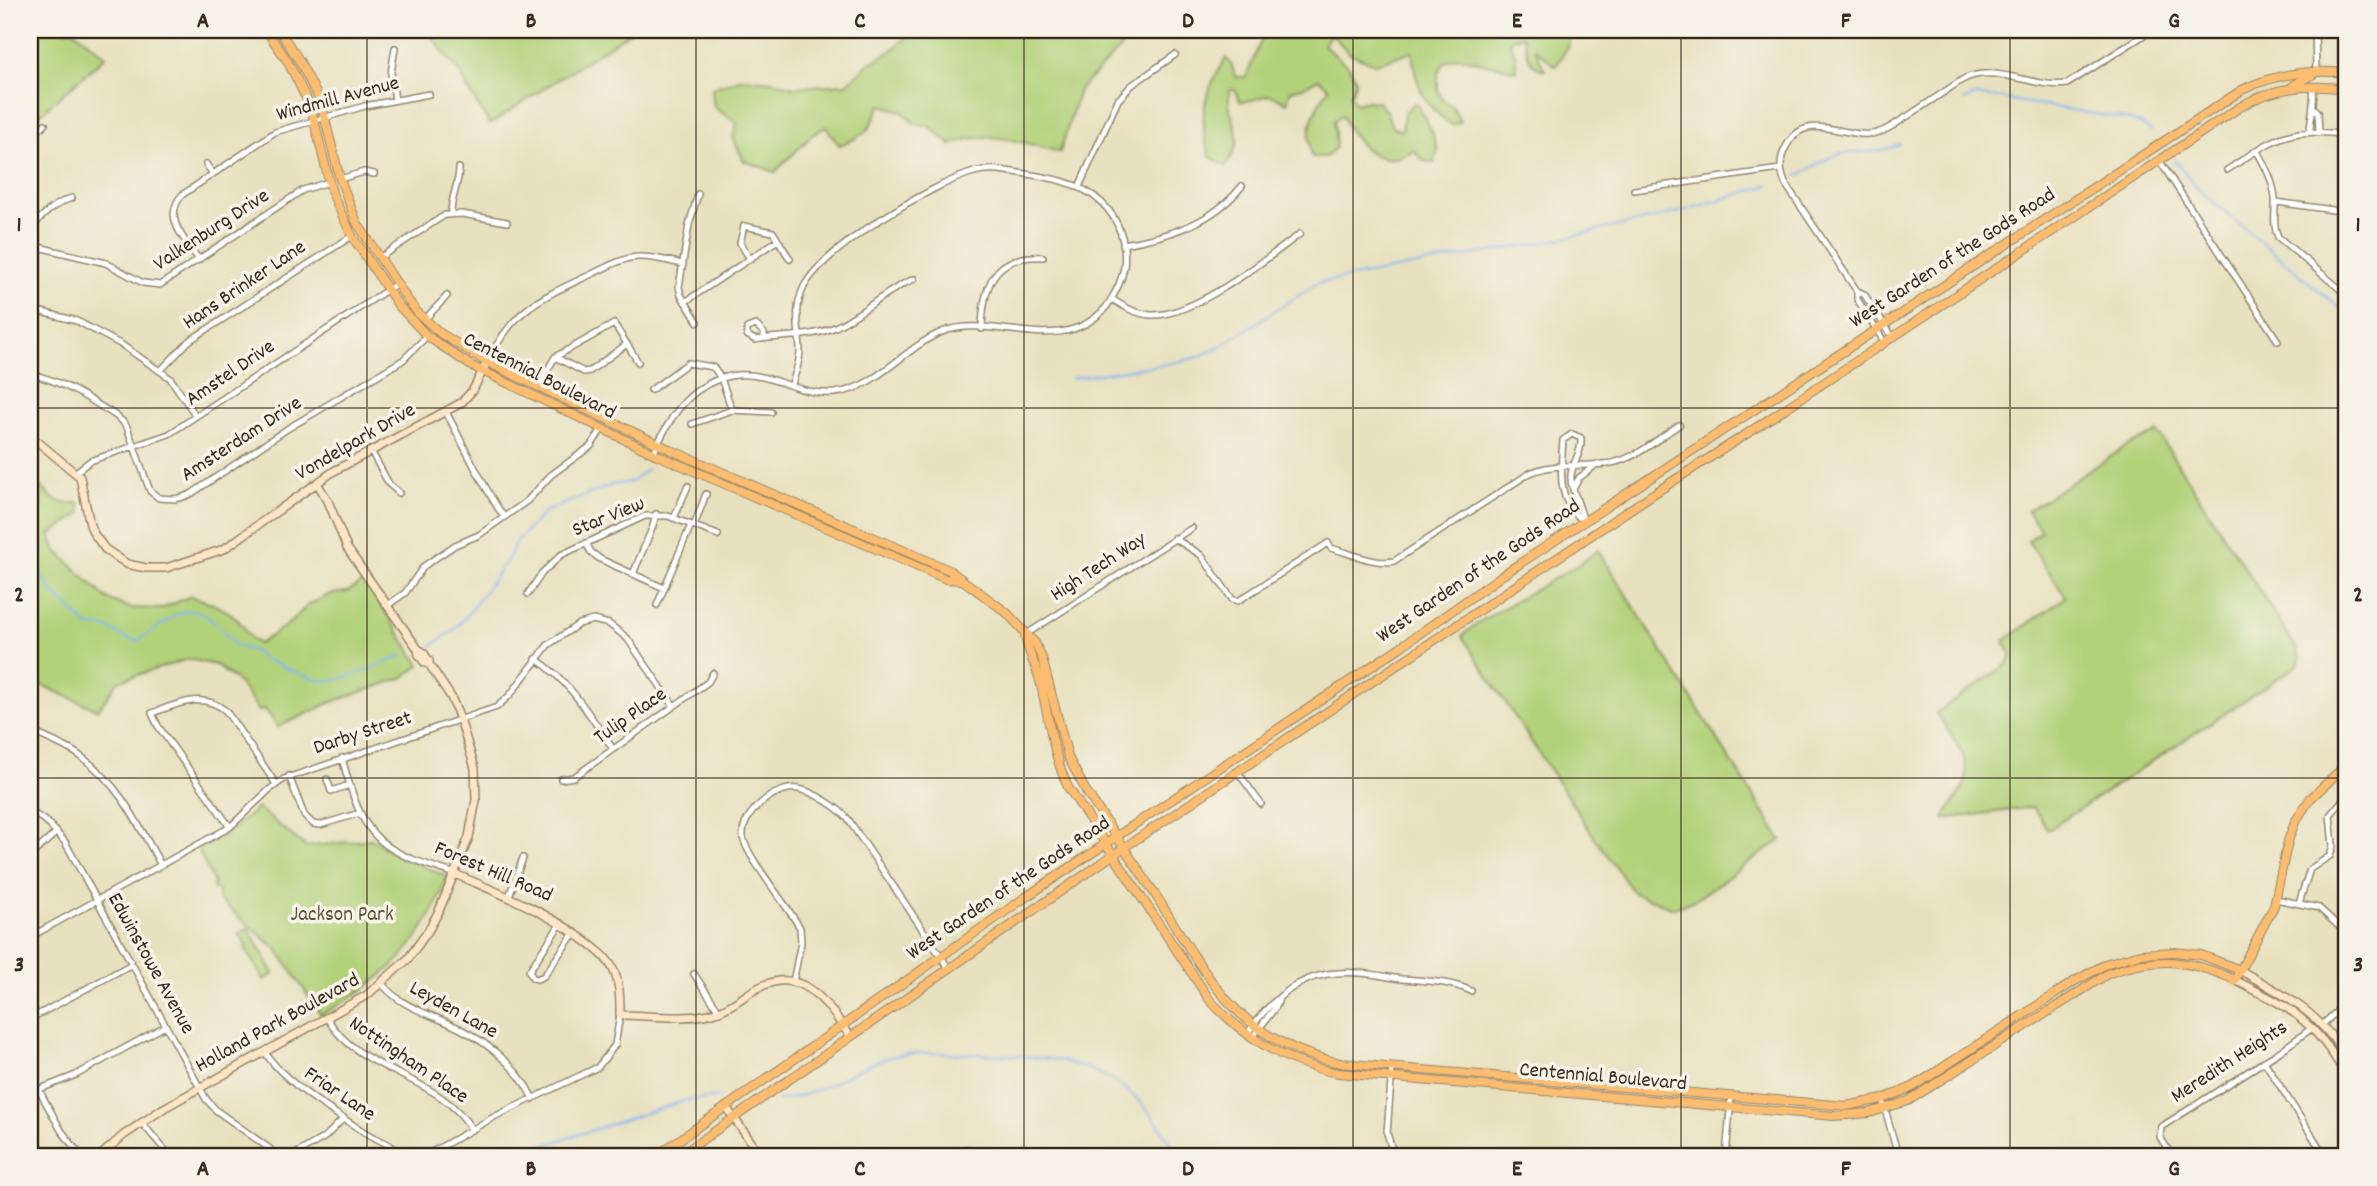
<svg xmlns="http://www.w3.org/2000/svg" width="2377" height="1186" font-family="Dekko,sans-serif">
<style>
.green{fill:#b2d27a;stroke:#767e4c;stroke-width:2}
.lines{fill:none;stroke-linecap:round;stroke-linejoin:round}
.stream{stroke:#86b6f1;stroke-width:2}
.street-casing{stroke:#92866e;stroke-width:8}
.secondary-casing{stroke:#92866e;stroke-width:10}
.primary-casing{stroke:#92866e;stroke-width:10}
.street{stroke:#fff;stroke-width:5}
.secondary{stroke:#fee5c5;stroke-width:7}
.primary{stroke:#fcbd6f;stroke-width:8}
.grid{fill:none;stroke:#3b2a1e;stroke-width:2;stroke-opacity:0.55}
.labels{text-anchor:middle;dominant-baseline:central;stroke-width:7;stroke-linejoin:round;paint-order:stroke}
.street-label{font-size:21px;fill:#3b2a1e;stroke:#f7f3e8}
.park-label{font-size:21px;fill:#595435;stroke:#f7f3e8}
.neatline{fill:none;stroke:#3b2a1e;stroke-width:2.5}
.grid-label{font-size:23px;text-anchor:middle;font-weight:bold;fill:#3b2a1e}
</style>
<rect width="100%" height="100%" fill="#f7f3e8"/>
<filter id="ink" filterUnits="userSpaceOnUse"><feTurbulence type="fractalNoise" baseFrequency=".0143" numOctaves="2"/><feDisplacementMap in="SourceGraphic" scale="14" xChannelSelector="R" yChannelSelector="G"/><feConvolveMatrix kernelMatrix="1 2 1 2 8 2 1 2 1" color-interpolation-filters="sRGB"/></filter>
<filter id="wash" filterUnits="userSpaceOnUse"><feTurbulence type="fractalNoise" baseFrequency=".00686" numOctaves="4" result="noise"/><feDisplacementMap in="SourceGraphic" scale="28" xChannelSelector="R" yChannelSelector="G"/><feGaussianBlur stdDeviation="1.57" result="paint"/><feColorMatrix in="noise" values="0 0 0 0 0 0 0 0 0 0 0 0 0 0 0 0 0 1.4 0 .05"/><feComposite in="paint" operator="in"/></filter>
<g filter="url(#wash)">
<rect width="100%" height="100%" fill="#e8e1bf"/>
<path class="green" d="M30,30H73L106,56L30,123Z
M428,30H633L490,124L468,89L461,73L445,55Z
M915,30H1144L1125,43L1079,90L1060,152C1024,143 986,128 951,145L928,125L915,124L902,111L880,105C869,132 867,135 839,145L826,127L812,135L775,172L744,161L733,138L737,123L714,107L712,88L743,78L772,81L794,87L847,84L867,65L891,51Z
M1269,30H1570C1571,46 1563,53 1556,66L1534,48L1545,70C1526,66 1528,51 1523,36L1513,38L1510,44L1515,55L1517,71L1458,57L1445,62L1438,72V90L1443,100L1453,107L1460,122L1452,125C1423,107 1415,83 1412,51L1375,64L1349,53L1331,33L1324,45L1350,68L1356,81L1350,96L1356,104L1367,101L1378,102L1387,112L1392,127L1402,131L1404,112L1416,102L1432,132L1438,151L1434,163L1424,161L1413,150C1380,173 1355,144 1342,115L1334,121L1336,147L1326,157H1312C1305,130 1313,110 1329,88L1318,79L1306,86L1291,90L1287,103C1262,86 1265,103 1240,101L1235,90H1229C1226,126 1251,130 1226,166L1210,157C1197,117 1204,92 1226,58L1232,66L1235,77H1246L1263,36Z
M2157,432L2297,649L2300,658L2298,665L2048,830L2033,807L1944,819C1948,807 1959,798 1964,786C1974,759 1950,734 1936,713L2006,665L2012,656L2004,641L2066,597L2028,541L2041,531L2027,511L2127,446Z
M30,478C51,492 51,508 79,502L81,513L50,535L55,549L107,599L130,608L161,609L191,596C205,601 225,607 237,619C246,628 246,637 259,644L291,622L308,605L331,594L347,592L365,581L420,665L402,678L332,702L278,727L265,709L259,711L239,683L216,665L188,659L118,681L98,710L30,680Z
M1598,550L1781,840L1695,900L1674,908L1634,893L1590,831L1462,636L1476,624L1576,566Z
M258,808L306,847L372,839L390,852L448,877C421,948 387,979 321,1015L277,949L218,899V891L213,888L214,883L198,850L229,832Z
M248,928L274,974L264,980L245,948L247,946L239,933Z"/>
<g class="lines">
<path class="stream" d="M1964,100L1975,96L1994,97L2130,120L2139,123L2151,131
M2174,160L2198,189L2347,314
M1798,176C1809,170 1821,161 1833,156C1856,148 1874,157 1900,144
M1072,378L1178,362L1198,357L1219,347L1318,283L1550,241L1676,213L1769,185
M30,558L35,571L40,573L52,591L87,625L108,628L123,637L137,641L178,614L186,611H195L204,614L218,625L235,645L258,653L261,658C281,664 309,681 329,681C343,681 387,662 403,656
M431,646L454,630L469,613L510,556L515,543L546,511L612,485L631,482L648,469
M778,1100C818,1097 850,1070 887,1058C914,1050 945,1054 973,1054C1029,1056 1084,1055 1130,1093C1151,1110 1165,1135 1180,1156
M522,1156L542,1146L687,1100L719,1097"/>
</g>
</g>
<g filter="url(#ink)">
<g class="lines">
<defs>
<path id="street" d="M2315,30L2316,71
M395,48L391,73L395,100
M2314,108L2318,112L2319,131
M2310,130C2311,114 2315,102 2313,86
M30,138L45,124
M2257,151C2265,166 2273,180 2275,198C2276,212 2272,224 2278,237L2347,295
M2159,160L2278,341
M206,164L213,174
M2227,170C2276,138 2286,126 2347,135
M340,179L364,172L374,174
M1079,187L1118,100L1132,85L1175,55
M1634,190L1780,169
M698,194L689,225L679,287L681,295L698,322
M2276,202L2347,212
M451,213C451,197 459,184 459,168
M30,232C39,216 56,203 72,198
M778,240L790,259
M1123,244C1167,237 1213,223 1242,186
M30,245L106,263L143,283L160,285L303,190L329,182
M379,258L445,215L462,214L507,222
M199,260C185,240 162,218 182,195L275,132L365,106L429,94
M1857,291V299L1885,343
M1112,299C1124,307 1136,314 1151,315C1194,317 1266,259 1300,234
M685,302L778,240L773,232L744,226L740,243L750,259
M30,309L77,321L122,345L170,378L196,416
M425,319L447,296
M614,324L627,344L590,371L584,372L555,357Z
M982,329C983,286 993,254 1043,257
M764,338V333L756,325L747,328V335L755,340C781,335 811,338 835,327C863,314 886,290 914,279
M1893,338L1864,294L1857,291L1785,183C1780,170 1779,159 1786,147C1806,106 1849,143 1880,132C1890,129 1899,121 1908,116C1926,104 1944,92 1962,80C1994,62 2033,89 2067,84L2152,30
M627,344L638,362
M487,362C515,307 539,299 592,274C607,267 622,258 638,257C653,256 668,261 682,264
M161,370L189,341L352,236
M30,374C57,380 77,391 100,406C110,412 120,417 127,427L150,491L159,498L175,499L183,497L191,494L287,429L403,360L427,336
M538,387L555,357
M651,390L688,363L713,367L721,378L732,410
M446,412C465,447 481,484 504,517
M692,424L732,410L771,412
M371,451L389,484L399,493
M653,454C668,421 684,392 719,379C763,363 794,397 835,393C876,389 905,347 942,332C993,312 1063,360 1107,306C1115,294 1122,281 1124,267C1127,244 1119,219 1102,203C1078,179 1039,176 1006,171C995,169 985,169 974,172C932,184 820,250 803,289C793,311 800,331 800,353C799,364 795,374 792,384
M76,472L90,461L169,434L396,284
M1573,489C1565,467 1583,457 1581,438L1572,434L1563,440C1561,469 1556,503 1584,521
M674,518L688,486
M1584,521L1573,489L1579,478L1597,464
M694,526L706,494
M1174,538L1201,555L1232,599L1238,601L1328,543L1331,548C1349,553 1376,565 1394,561L1530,473C1557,461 1584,468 1612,463C1639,457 1657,439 1679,425
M586,543L591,552L600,559L664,588
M633,574L653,526L656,514
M528,594L542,573L561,555L645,516H668L718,535
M388,605L405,593L424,566L455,545L479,535L527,501L551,475L591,446L602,429
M657,605L691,525
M1025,635L1192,528
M536,659C570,681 590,716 613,749
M30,731C46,738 64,745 79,755C119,783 138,824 161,865
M342,758C351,790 359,828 389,847C408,860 433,866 455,874
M1237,771L1261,804
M289,776L304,815L313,824L320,825L360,813
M327,779L331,791L350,785
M561,779L574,777L708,682L713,673
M30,811L47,822L65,842L206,1099L217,1111L270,1149L276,1156
M230,827L158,726L152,713C177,704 203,691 226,711L276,784
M30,856L57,832
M509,896L523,858
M2276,899L2319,908L2347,934
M2299,903L2310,869L2330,856L2333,846L2330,815L2347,795
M561,923L529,971L533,978L537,979L544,976L574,933
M30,937L230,827L269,790L284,779L497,707L510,695L548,645L579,624L593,620L609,624L627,638L674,706
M694,974L719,1011
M793,982L801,942L800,928C788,906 746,856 743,837C741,813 776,785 798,789C813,791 839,808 848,819L948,967
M382,984C400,1005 421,1011 446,1022C481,1037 517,1064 533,1099
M327,1018C360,1075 440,1074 472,1130
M30,1019L132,964
M2323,1024L2347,1002
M1247,1034C1268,1003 1298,975 1337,973C1359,971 1381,976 1402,979C1426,981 1449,981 1471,991
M1252,1038L1277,1005L1279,998
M265,1052C282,1081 337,1115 366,1133C379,1141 393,1144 402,1156
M2264,1061L2325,1156
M1392,1068L1387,1133L1394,1156
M30,1074L61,1130L81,1156
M30,1093L76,1075L165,1026
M1884,1105L1898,1156
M141,1122L170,1156
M292,1156L325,1137L344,1118
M425,1156L494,1117L598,1067L615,1045L620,1015
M1726,1156L1731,1098
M2172,1156L2160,1137L2161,1127L2279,1052L2312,1028"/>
<path id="secondary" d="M30,438L38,442L80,477L90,525L94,534L105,549L127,564L146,568H166L224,549L334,471L461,403L473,390L485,366
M418,649L419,655L425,663L429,664
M455,874C499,893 541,909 580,937C592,946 605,955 612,967C620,982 620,998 620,1015C648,1015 690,1021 716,1012C733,1007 746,993 762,986C805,966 829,1007 850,1036
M2240,970C2288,998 2315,1009 2347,1057
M2235,980C2259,993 2286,1004 2306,1023C2323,1038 2335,1057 2347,1076
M726,1107L761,1156
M100,1156L124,1135L164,1108L367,995L408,959L428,931L439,911L469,837L476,800L475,768L460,719L451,697L429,664V661L423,652L418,649L347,548L328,501L317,483
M937,1156L967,1150L983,1156"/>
<path id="primary" d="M266,30L288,62L311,108L332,193L352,236L398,305L427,336L470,365L657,455L946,579L960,580
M279,30L299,60L321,103L340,179L357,223L407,299L418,313L440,333L487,362L671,450L949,570L1006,612L1035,643L1042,658L1068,757L1086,791C1110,828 1136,865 1160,902C1211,983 1239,1041 1340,1063L1846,1106L1883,1099L1913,1087L2075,981L2108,963L2141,954L2174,952L2201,955L2240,970
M2291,88C2298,79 2310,80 2316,71
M1025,635C1027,651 1036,665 1040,681C1049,717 1052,753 1068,787L1209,999C1244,1038 1286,1063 1338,1073L1834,1116L1869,1113L1908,1101L2109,973C2158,956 2188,959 2235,980L2274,906L2288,841L2295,822L2310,799L2347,764
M656,1156L1026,897L1399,648L1504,574L2242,90C2276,73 2310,69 2347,73
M679,1156L1113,855L1647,498L1748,433L2240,107C2274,86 2309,84 2347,89"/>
</defs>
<use href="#street" class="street-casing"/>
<use href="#secondary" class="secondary-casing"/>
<use href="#primary" class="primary-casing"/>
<use href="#street" class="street"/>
<use href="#secondary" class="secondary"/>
<use href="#primary" class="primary"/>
</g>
</g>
<path class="grid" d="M367,30V1156M696,30V1156M1024,30V1156M1353,30V1156M1681,30V1156M2010,30V1156M30,408H2347M30,778H2347"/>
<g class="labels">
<g class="street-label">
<text transform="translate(338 100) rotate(-15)">Windmill Avenue</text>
<text transform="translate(212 231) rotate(-33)">Valkenburg Drive</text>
<text transform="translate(1953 259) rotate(-33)">West Garden of the Gods Road</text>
<text transform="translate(245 286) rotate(-34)">Hans Brinker Lane</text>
<text transform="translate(231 374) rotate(-34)">Amstel Drive</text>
<text transform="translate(539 377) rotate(27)">Centennial Boulevard</text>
<text transform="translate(242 440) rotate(-33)">Amsterdam Drive</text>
<text transform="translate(356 443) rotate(-30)">Vondelpark Drive</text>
<text transform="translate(609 518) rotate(-22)">Star View</text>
<text transform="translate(1099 568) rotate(-33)">High Tech Way</text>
<text transform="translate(1479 572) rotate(-34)">West Garden of the Gods Road</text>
<text transform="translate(631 717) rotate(-35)">Tulip Place</text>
<text transform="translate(363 734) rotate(-18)">Darby Street</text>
<text transform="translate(493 873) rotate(23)">Forest Hill Road</text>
<text transform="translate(1009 889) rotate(-34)">West Garden of the Gods Road</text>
<text transform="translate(150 964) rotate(61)">Edwinstowe Avenue</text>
<text transform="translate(453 1011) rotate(29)">Leyden Lane</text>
<text transform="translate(278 1024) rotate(-29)">Holland Park Boulevard</text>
<text transform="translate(408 1061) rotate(34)">Nottingham Place</text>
<text transform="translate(2230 1063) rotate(-33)">Meredith Heights</text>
<text transform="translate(1603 1078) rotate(5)">Centennial Boulevard</text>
<text transform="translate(339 1095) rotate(34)">Friar Lane</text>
</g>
<g class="park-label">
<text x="342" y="916">Jackson Park</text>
</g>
</g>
<rect width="2377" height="1186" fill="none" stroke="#f7f3e8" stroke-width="77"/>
<rect x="38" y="38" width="2300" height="1110" class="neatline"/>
<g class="grid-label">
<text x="203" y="27">A</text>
<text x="531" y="27">B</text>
<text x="860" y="27">C</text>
<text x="1188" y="27">D</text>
<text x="1517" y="27">E</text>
<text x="1846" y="27">F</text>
<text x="2174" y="27">G</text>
<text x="19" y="231">1</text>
<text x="2358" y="231">1</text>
<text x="19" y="601">2</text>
<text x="2358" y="601">2</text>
<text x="19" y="971">3</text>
<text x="2358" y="971">3</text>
<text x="203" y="1175">A</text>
<text x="531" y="1175">B</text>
<text x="860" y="1175">C</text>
<text x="1188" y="1175">D</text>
<text x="1517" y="1175">E</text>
<text x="1846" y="1175">F</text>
<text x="2174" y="1175">G</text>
</g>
</svg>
